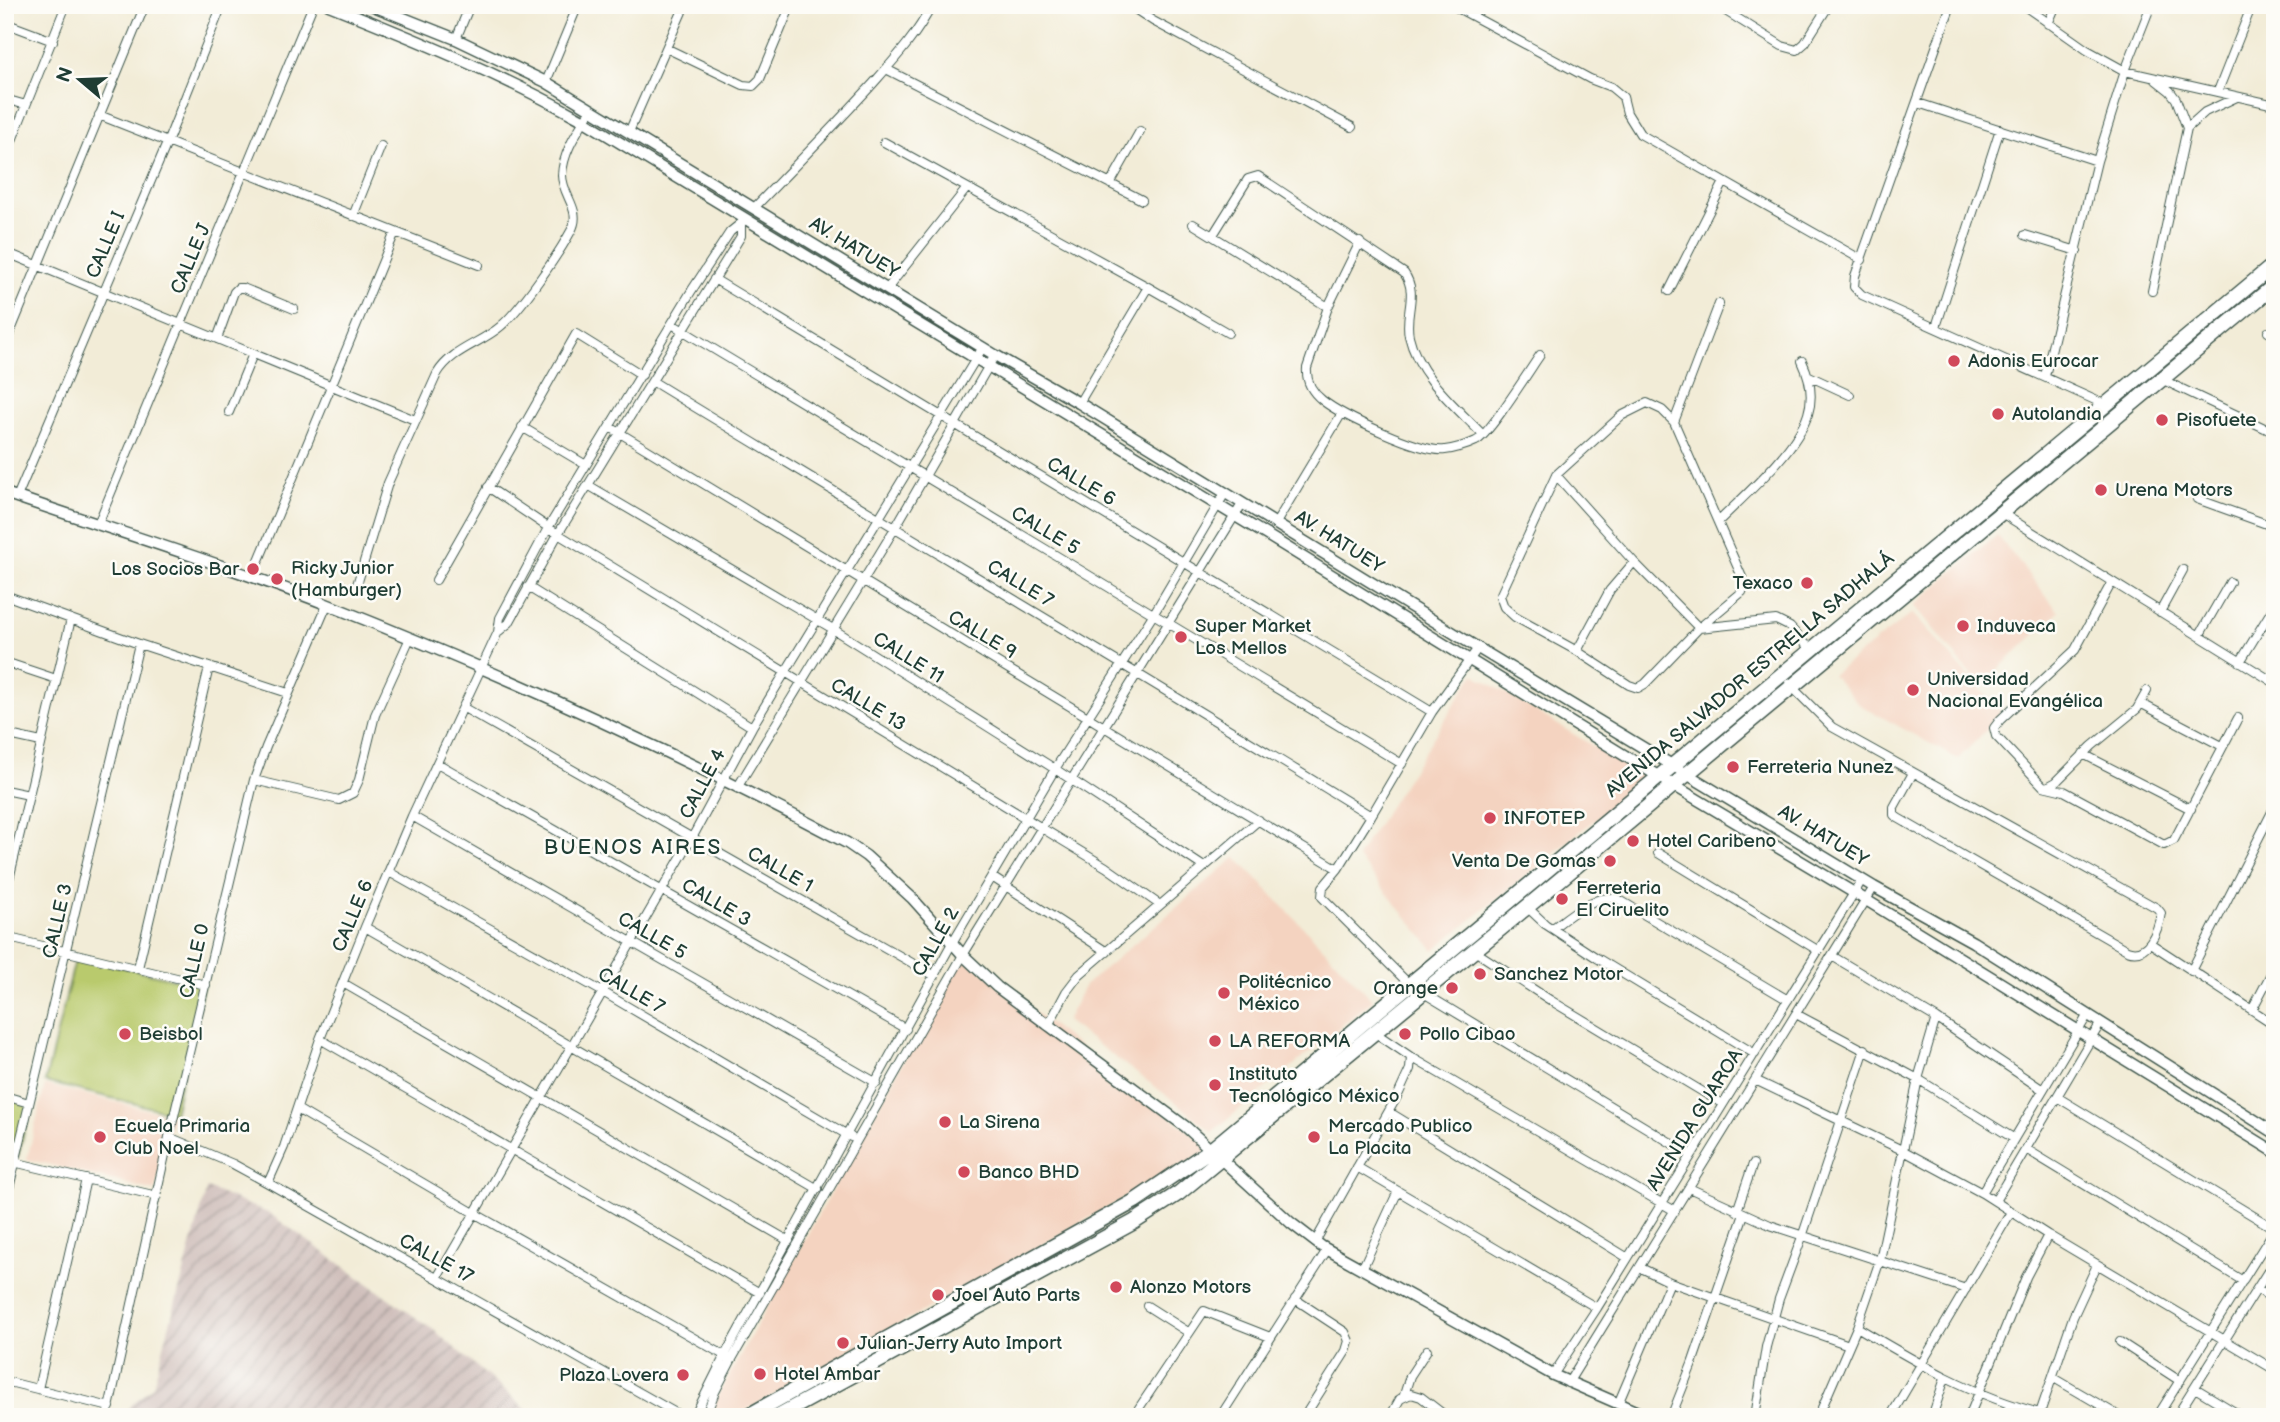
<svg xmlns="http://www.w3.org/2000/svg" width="2280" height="1422" font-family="'Balsamiq Sans',sans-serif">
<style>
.built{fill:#f4d3c0}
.industrial{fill:url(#industrial-furrows)}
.grass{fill:#b9ca6d;stroke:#6c8450;stroke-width:2}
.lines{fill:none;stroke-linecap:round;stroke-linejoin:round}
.street-casing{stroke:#3f574c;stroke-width:10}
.secondary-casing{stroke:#3f574c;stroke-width:13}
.highway-casing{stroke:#3f574c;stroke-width:17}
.street{stroke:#fff;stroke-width:8}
.secondary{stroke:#fff;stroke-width:10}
.highway{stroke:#fff;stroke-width:14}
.poi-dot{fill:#d1495b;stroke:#fdfcf7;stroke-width:2.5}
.labels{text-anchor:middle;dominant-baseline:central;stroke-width:5;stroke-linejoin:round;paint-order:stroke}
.street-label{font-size:19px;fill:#1f3d34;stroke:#fdfcf7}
.poi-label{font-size:19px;fill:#1f3d34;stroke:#fdfcf7;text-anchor:start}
.neighbourhood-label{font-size:21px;letter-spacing:2px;fill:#1f3d34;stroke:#fdfcf7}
</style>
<defs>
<pattern id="industrial-furrows" width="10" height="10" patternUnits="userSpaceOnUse" patternTransform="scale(1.75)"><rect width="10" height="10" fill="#d0c0bc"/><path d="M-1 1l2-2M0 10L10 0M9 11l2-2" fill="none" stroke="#a89d9a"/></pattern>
</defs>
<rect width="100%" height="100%" fill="#fdfcf7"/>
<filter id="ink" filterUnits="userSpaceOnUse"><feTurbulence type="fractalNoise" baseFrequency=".0143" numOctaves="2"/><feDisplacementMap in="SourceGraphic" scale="14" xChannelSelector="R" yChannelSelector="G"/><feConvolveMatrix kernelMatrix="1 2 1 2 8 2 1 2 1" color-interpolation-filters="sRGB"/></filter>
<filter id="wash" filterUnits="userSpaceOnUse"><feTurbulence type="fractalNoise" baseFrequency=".00686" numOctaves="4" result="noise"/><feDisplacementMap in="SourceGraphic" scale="28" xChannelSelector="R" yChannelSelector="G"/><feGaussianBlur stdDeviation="1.57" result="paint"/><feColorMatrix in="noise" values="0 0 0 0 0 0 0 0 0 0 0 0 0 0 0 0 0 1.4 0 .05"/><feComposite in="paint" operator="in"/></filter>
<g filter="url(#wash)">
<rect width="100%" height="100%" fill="#f2ecd7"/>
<path class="built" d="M1997,535L2059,612L1980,686L1914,605Z
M1912,613L2002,714L1958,759L1860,705L1832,675Z
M1474,674L1646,778L1434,950L1357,857Z
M1236,857L1373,1000L1212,1132L1173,1100L1066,1021L1085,985Z
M962,956L1212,1149L734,1417H706Z
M45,1085L173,1116L155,1191L27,1159Z"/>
<path class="industrial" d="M207,1188L270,1214L435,1331L535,1417H124L126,1410L153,1386Z"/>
<path class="grass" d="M76,956L203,986L174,1113L45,1082Z
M5,1097L31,1104L18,1156L5,1153Z"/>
</g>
<g filter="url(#ink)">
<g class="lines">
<defs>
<path id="street" d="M1129,5L1153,21L1352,127
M1452,5L1590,79L1611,87L1623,97L1627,113L1640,134L1862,260
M1716,5L1782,46L1797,50L1805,43L1829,5
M1951,5L1855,276L1854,287L1862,295L2106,405
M2023,5L2087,50L2125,71L2275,105
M5,23L53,41
M2048,24L2056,5
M456,39L470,5
M668,49L743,85L753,86L760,79L791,5
M886,69L1142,200
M546,82L578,5
M2218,91L2252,5
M5,99L26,105
M1918,103L2097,161
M99,115L479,265
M2187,128L2205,112L2237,97
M629,132L685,5
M884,142L1148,287L1228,333
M5,158L66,5
M1110,184L1140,131
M754,208C793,168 832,128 870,87C893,61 916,37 932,5
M353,216L381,146
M1193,224L1328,307
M1213,235L1248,179L1258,176L1404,273C1419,294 1404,313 1409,336C1418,376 1455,406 1483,435
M2025,235L2077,251
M1360,242L1328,307L1307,368C1306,381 1312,392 1322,400C1342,416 1421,453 1445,450C1454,449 1468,445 1476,441C1488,436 1529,371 1540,355
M5,252L415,420
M714,279L1432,712
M887,289L967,188
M1669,291L1724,182
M2152,291L2187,128L2176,99L2170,91L2156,80
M672,324L1402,764
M1936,327L2000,129
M2268,332L2275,336
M217,339L234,292L238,288H243L294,309
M5,345L145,5
M1809,376L1850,395
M2045,376L2097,161L2125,71L2151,5
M2161,379L2275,433
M652,381C891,527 1133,669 1371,816
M1079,403L1148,287
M1647,403L1662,410L1674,422L1745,584L1742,592L1699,628L1645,684L1638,688L1629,685L1577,651L1515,617L1504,607L1500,596L1556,475L1621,416Z
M229,412L253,354
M1674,422L1719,304
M522,427L586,465
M610,427L1338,869
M1556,475L1634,562L1699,628L1776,620L1790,627L1810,649
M588,485L833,629L1055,769L1204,867
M488,487L558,534L1106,867L1160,905
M17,497L167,143L222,5
M2197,499L2275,527
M2000,512L2275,683
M1718,522C1745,495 1797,450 1808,414C1814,395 1810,378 1802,361
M1276,523L1342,413
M98,524L313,5
M252,577L395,232
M436,580L576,334L642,375
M2112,582L2075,650L2000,720L1994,728L1996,736L2043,786L2064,791L2164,845L2174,840L2238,718
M528,587L752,727
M356,588L388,483L437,374C452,349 480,344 501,326C521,309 558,255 571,231C583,210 562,196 562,175C563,153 576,134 587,116
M5,595L139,644L288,693
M2160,612L2183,570
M498,632L509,623L558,534L741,236V225
M2199,636L2230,582
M1577,651L1610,590L1634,562
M5,662L56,679
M2240,662L2275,605
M1789,684L1832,727L2157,908L2161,913C2158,931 2148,958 2127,950L1898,818L1894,815V807L1913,773
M2142,704L2222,746
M464,708L935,976
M5,734L41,742
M2083,754L2191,809
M437,763L906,1029
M254,780L339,800L353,793L359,780L375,715L410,638
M2047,787L2056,782L2092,746L2137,709L2147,691
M737,788L895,528L995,355
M5,790L29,795
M412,816L877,1083
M1658,853L1819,951
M389,872L601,991L851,1137
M992,877L1107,952
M5,896L71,619
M1527,907L1545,924L1597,958L1755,1054
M365,927L818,1189
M1553,928C1570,915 1595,893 1618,899L1788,1000
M5,937L206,985
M2150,943L2275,1025
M1473,950L1550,1000L1723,1104
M1832,956L1936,1018L2043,1090
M138,968L209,667
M2191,971L2275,806
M343,983L789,1241
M1409,984L1322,897L1323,887L1338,869L1371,816L1432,712L1478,648
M1422,992L1691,1155
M2252,1010L2275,966
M1796,1014L1918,1079L2013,1138
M1048,1026L1066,992L1079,975L1259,820
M1374,1032L1411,1057L1675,1211
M320,1039L760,1293
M1755,1080L1902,1150L1982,1193L2048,1235L2275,1370
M5,1096L29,1103
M2057,1097L2275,1229
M297,1109L474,1213L729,1358
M1389,1112L1628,1258
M169,1137L233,1164L268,1183L683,1417
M2026,1149L2243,1281
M5,1160L157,1196
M1357,1167L1597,1308
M268,1183L284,1147L320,1039L365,927L412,816L498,632L500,618L548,528L692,290L730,232L745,220
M1689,1188L1770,1225L1966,1289
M1982,1193L2087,1016
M1995,1201L2100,1024
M5,1205L139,644
M1737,1211L1753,1164
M1315,1242L1399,1093L1410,1069L1411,1057
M1641,1268L1670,1282L1849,1345
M1362,1269L1398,1191
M437,1278L692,838L752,727L983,347
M2258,1289L2275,1301
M1295,1299L1345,1332L1349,1341L1346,1351L1304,1417
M1147,1306L1188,1332
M1857,1327C1916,1362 1973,1396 2040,1413
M2120,1342L2180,1381
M1553,1375L1597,1308L1862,880
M2054,1378L2121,1417
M5,1381L110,1407
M1568,1383L1874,887
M2195,1388L2243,1417
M38,1389L86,1179
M1404,1395L1410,1376L1427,1350
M1618,1404L1670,1282
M2039,1416L2073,1317L2097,1265
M107,1417L169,1137L254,780L266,747L327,605
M694,1417L725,1355L952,943L1055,769L1153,615L1225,493
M705,1417L715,1392L732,1359L963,955L1242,504
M1133,1417L1204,1311L1270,1337
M1220,1417L1327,1250
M1390,1417L1400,1399L1411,1394L1421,1397L1447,1417
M1671,1417L1692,1364L1744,1214
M1755,1417L1766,1347L1779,1299L1802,1237L1865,1049
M1818,1417L1857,1327L1880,1260L1918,1079L1936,1018
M1890,1417L2011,1212
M1932,1417L1945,1378
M1969,1417L2026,1277L2048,1235
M2005,1417L2008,1405
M2157,1417L2275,1229
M2176,1417L2275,1260"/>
<path id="secondary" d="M329,5C415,39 500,74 581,119L1270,537L1658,776L1866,900L2275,1152
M371,5L456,39L546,82L995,355L1079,403L1478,648L1874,887L1973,942L2275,1133
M5,493C112,530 221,563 326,604C504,674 678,754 847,843L866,856L912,898L963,955L997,987L1186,1127L1291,1223L1321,1246L1553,1375L1649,1417"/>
<path id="highway" d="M746,1417L1135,1201L1212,1149L2275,264
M776,1417L1134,1222L1179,1193L1527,907L2275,285"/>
</defs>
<use href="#street" class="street-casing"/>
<use href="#secondary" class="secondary-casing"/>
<use href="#highway" class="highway-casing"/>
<use href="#street" class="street"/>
<use href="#secondary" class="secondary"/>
<use href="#highway" class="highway"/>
</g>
</g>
<g class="poi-dot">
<circle cx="1954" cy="361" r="7"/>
<circle cx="1998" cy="414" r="7"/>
<circle cx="2162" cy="420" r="7"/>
<circle cx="2101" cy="490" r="7"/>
<circle cx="253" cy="569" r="7"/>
<circle cx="277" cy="579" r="7"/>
<circle cx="1807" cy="583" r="7"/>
<circle cx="1963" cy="626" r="7"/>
<circle cx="1181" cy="637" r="7"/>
<circle cx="1913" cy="690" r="7"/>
<circle cx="1733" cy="767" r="7"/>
<circle cx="1490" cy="818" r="7"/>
<circle cx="1633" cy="841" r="7"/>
<circle cx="1610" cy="861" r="7"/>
<circle cx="1562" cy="899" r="7"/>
<circle cx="1480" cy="974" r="7"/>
<circle cx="1452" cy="988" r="7"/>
<circle cx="1224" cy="993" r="7"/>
<circle cx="125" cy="1034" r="7"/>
<circle cx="1405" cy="1034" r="7"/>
<circle cx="1215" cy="1041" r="7"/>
<circle cx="1215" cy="1085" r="7"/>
<circle cx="945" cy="1122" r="7"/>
<circle cx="100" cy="1137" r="7"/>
<circle cx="1314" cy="1137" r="7"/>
<circle cx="964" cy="1172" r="7"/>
<circle cx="1116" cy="1287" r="7"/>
<circle cx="938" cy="1295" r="7"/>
<circle cx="843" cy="1343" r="7"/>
<circle cx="760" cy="1374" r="7"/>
<circle cx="683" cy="1375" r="7"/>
</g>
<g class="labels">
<g class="street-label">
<text transform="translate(106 245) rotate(-67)">CALLE I</text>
<text transform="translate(854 248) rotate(31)">AV. HATUEY</text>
<text transform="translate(191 259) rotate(-67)">CALLE J</text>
<text transform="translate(1081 482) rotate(31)">CALLE 6</text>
<text transform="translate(1045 531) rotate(31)">CALLE 5</text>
<text transform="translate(1339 542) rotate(32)">AV. HATUEY</text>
<text transform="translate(1020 584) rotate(31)">CALLE 7</text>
<text transform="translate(982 635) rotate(31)">CALLE 9</text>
<text transform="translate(908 658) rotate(32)">CALLE 11</text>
<text transform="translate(1750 675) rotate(-40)">AVENIDA SALVADOR ESTRELLA SADHALÁ</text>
<text transform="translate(868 705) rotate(31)">CALLE 13</text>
<text transform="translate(703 784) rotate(-62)">CALLE 4</text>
<text transform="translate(1823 836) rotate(31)">AV. HATUEY</text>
<text transform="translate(780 870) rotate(30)">CALLE 1</text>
<text transform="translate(716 903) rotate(30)">CALLE 3</text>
<text transform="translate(353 916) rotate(-67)">CALLE 6</text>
<text transform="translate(58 921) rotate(-77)">CALLE 3</text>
<text transform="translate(652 936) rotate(30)">CALLE 5</text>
<text transform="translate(936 942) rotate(-61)">CALLE 2</text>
<text transform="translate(195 961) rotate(-77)">CALLE 0</text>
<text transform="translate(631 991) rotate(30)">CALLE 7</text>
<text transform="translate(1695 1120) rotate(-58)">AVENIDA GUAROA</text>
<text transform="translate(436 1259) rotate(29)">CALLE 17</text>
</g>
<g class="poi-label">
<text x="1968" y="361">Adonis Eurocar</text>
<text x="2012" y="414">Autolandia</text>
<text x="2176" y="420">Pisofuete</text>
<text x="2115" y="490">Urena Motors</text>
<text x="291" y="568">Ricky Junior<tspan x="291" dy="22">(Hamburger)</tspan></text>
<text x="239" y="569" text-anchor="end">Los Socios Bar</text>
<text x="1793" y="583" text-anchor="end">Texaco</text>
<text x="1195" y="626">Super Market<tspan x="1195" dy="22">Los Mellos</tspan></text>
<text x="1977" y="626">Induveca</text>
<text x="1927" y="679">Universidad<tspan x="1927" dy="22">Nacional Evangélica</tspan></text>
<text x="1747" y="767">Ferreteria Nunez</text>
<text x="1504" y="818">INFOTEP</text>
<text x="1647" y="841">Hotel Caribeno</text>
<text x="1596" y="861" text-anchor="end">Venta De Gomas</text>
<text x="1576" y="888">Ferreteria<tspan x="1576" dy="22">El Ciruelito</tspan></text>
<text x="1494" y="974">Sanchez Motor</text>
<text x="1238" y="982">Politécnico<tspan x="1238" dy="22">México</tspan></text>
<text x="1438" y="988" text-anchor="end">Orange</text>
<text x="139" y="1034">Beisbol</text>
<text x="1419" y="1034">Pollo Cibao</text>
<text x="1229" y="1041">LA REFORMA</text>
<text x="1229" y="1074">Instituto<tspan x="1229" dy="22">Tecnológico México</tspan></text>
<text x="959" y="1122">La Sirena</text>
<text x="114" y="1126">Ecuela Primaria<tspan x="114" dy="22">Club Noel</tspan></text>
<text x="1328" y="1126">Mercado Publico<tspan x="1328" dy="22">La Placita</tspan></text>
<text x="978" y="1172">Banco BHD</text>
<text x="1130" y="1287">Alonzo Motors</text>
<text x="952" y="1295">Joel Auto Parts</text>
<text x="857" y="1343">Julian-Jerry Auto Import</text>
<text x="774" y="1374">Hotel Ambar</text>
<text x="669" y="1375" text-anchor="end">Plaza Lovera</text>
</g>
<g class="neighbourhood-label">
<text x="633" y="847">BUENOS AIRES</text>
</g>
</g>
<rect width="2280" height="1422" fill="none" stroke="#fdfcf7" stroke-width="28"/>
<g transform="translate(80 80) rotate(289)" stroke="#fdfcf7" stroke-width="5" paint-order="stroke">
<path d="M0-5L12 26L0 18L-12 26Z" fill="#1f3d34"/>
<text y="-10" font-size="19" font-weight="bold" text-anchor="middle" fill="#1f3d34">N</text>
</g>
</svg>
